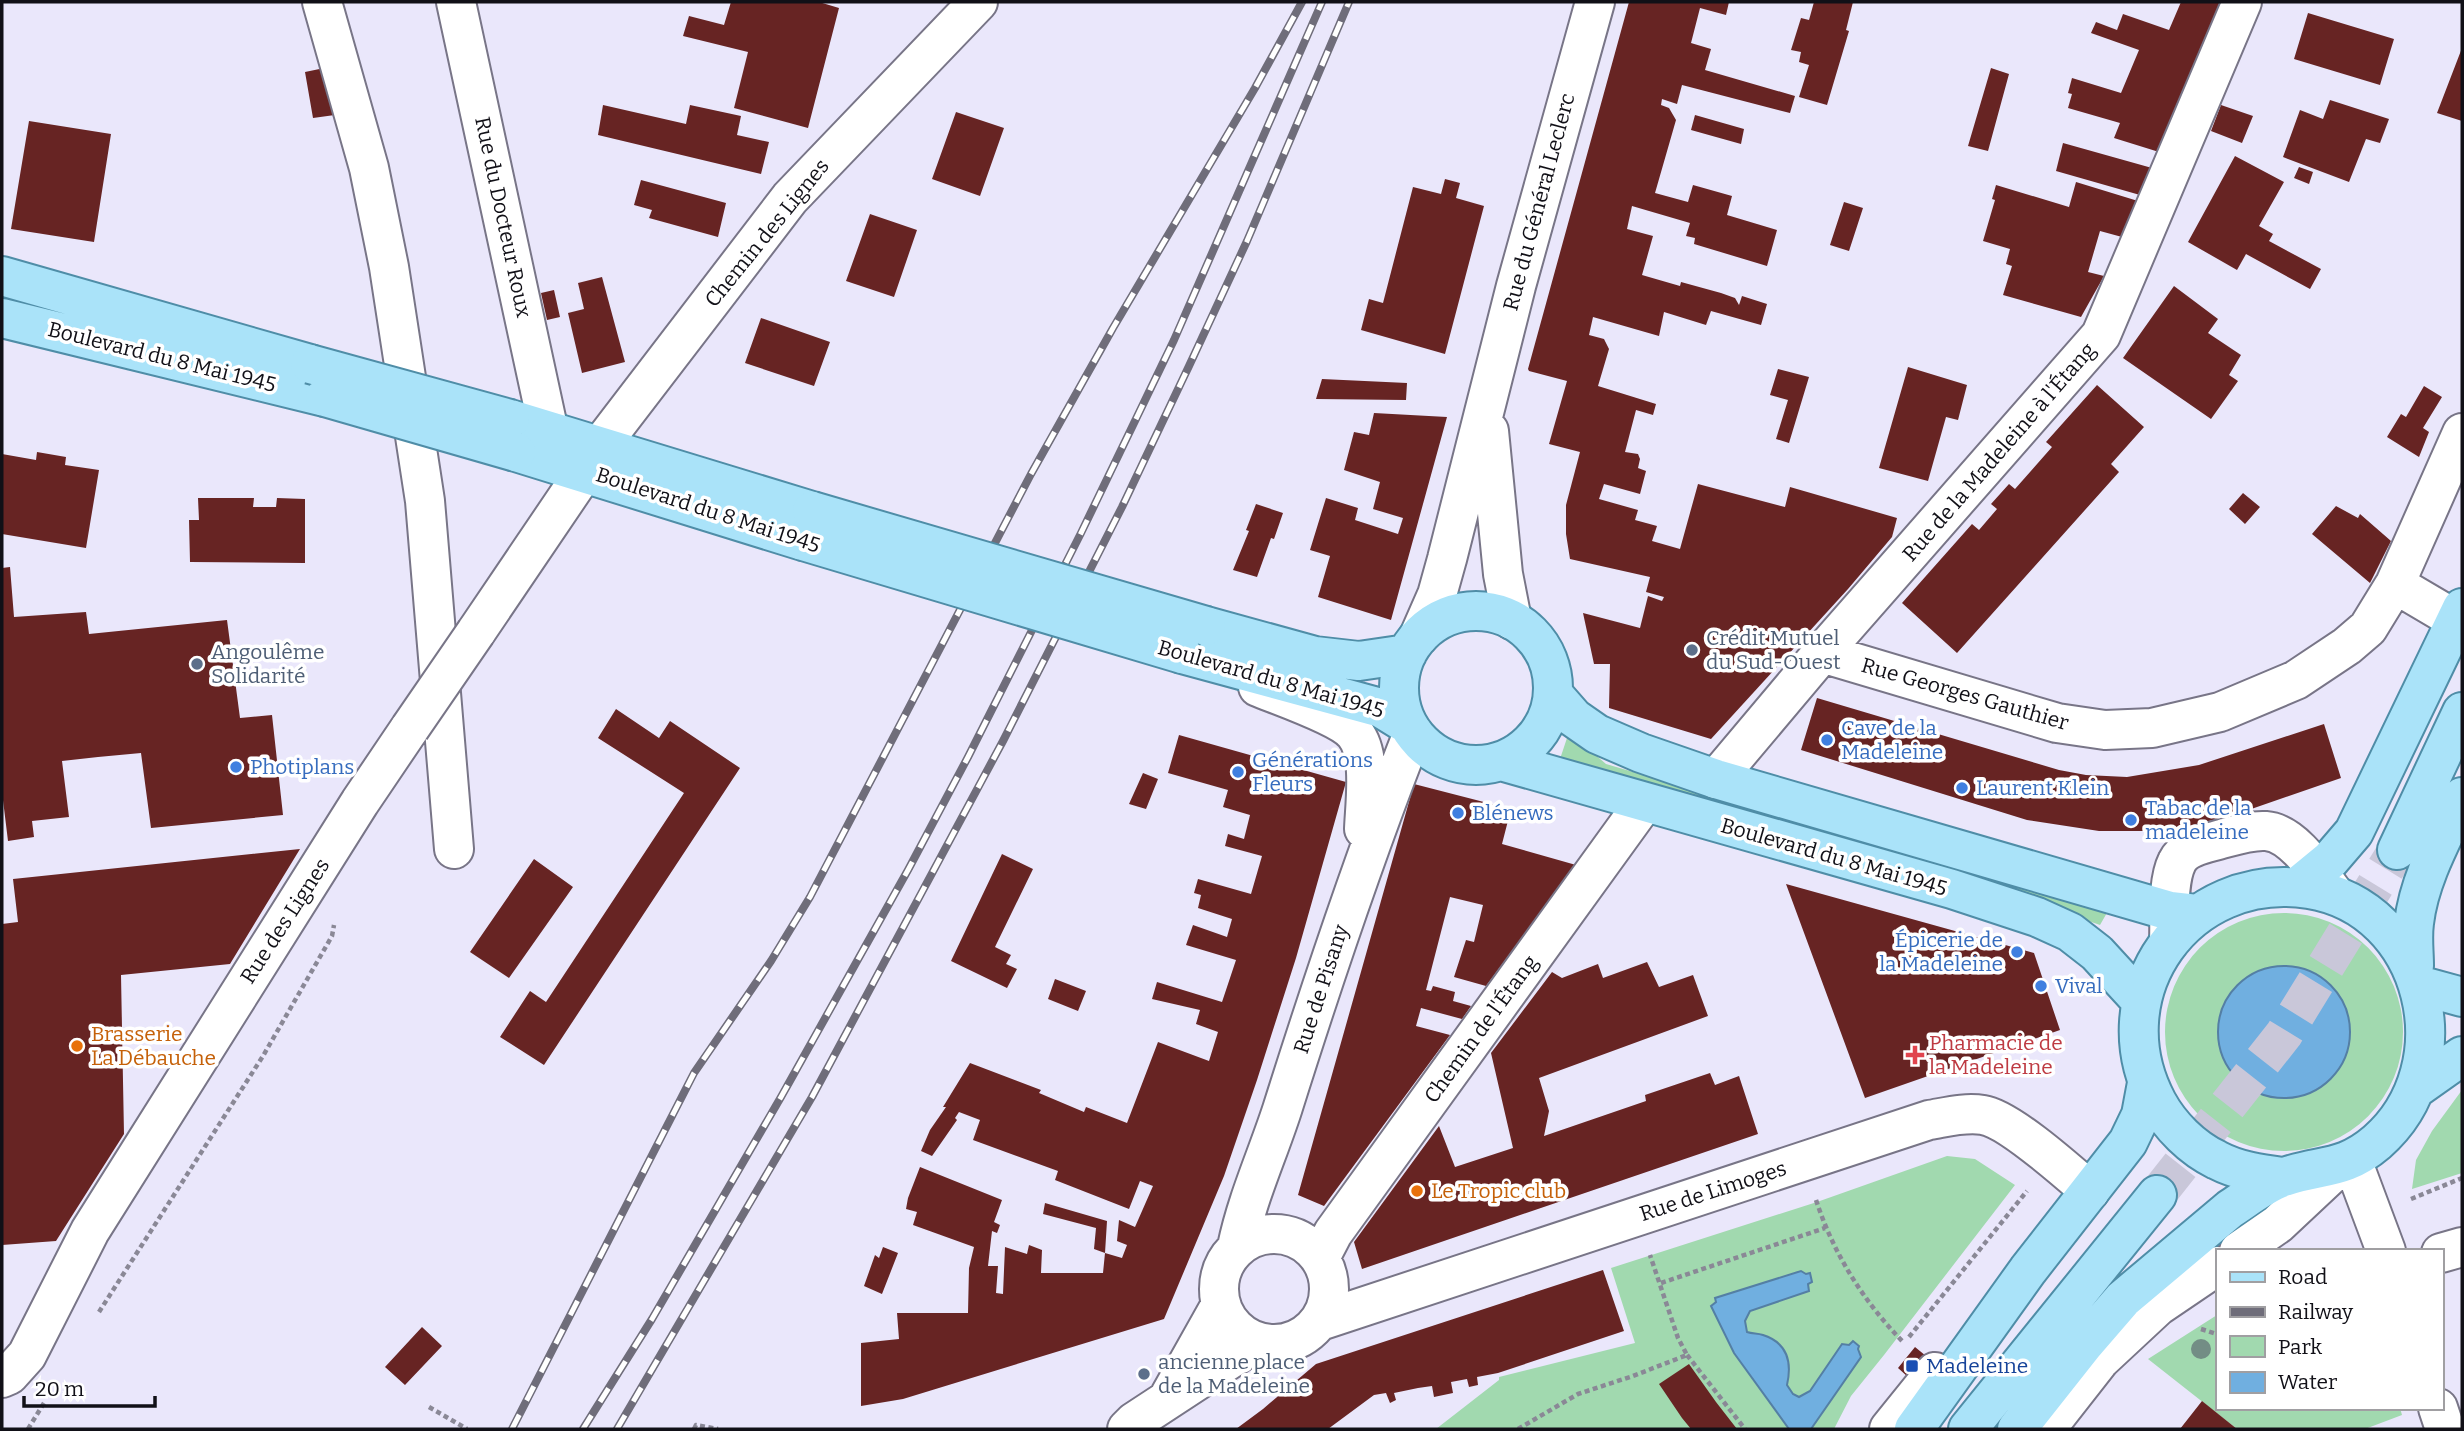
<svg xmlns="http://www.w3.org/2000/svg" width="2464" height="1431" font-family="Bitter,serif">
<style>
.green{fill:#a1d9af}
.water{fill:#70afe0;stroke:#547fa4;stroke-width:2}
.building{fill:#672423}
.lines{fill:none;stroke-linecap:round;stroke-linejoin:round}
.major-tunnel{stroke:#c9c7d9;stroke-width:38;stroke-dasharray:38 19;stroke-linecap:butt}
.minor-casing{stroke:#787587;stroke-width:42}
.major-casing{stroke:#4f8da7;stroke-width:42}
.path{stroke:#8a8896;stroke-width:4.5;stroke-dasharray:5 3.5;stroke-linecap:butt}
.minor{stroke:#fff;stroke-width:38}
.major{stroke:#aae3f9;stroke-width:38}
.rail-casing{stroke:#6f6d7a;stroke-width:8}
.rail{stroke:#fff;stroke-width:5;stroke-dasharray:16;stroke-linecap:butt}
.minor-bridge-casing{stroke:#787587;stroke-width:42;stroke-linecap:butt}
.major-bridge-casing{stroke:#4f8da7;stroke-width:42;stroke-linecap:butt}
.minor-bridge{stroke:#fff;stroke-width:38}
.major-bridge{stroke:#aae3f9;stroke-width:38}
.tree{fill:#738d85}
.service-dot{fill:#5c6f8a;stroke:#fff;stroke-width:2.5}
.shop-dot{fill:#3f7fe0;stroke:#fff;stroke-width:2.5}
.food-dot{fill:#e8710a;stroke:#fff;stroke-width:2.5}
.health-dot{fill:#e0444e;stroke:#fff;stroke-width:2.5}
.transit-dot{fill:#1a4fb4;stroke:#fff;stroke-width:2.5}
.labels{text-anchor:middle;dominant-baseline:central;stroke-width:7;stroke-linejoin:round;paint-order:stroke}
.street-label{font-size:21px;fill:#111017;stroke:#fff}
.service-label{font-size:21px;fill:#4e5e75;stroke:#fff;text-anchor:start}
.shop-label{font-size:21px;fill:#366cbe;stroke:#fff;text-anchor:start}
.food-label{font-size:21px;fill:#c56008;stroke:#fff;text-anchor:start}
.health-label{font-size:21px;fill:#be3a42;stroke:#fff;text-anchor:start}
.transit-label{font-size:21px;fill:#164399;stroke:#fff;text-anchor:start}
</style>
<rect width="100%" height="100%" fill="#eae7fb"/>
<path class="green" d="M1569,732L1606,764L2108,911L2100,925L1957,875L1558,765Z
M2165 1032a119 119 0 1 1 238 0a119 119 0 1 1-238 0Z
M2462,1090V1173L2412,1189L2416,1160L2432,1131Z
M1947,1156L1975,1159L2015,1185L1884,1355L1851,1396L1834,1429H1436L1499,1380V1377L1635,1343L1611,1268L1817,1202Z
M2217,1315V1408H2400L2402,1415L2365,1429H2237L2148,1359Z"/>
<path class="water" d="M2218 1032a66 66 0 1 1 132 0a66 66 0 1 1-132 0Z
M1801,1271L1806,1274L1810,1273L1812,1282L1808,1284L1809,1291L1750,1311L1745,1321L1747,1332C1753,1334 1757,1333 1763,1335C1788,1343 1792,1363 1787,1385L1793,1394L1799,1397L1810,1391L1842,1344L1849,1345L1853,1341L1859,1346L1858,1349L1861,1357L1811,1429H1789L1734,1353L1711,1306L1716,1302L1715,1298Z"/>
<path class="building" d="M731,2H819L839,8L808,128L734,108L748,52L683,36L689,16L724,25Z
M1629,2H1729L1726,15L1700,8L1691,43L1711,49L1705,70L1795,96L1790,113L1682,85L1677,104L1662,99L1661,105L1669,108L1676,120L1655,193L1688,202L1693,185L1732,196L1727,215L1777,230L1767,266L1694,244L1695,238L1686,236L1690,223L1632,206L1627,229L1653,236L1642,275L1680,286L1681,282L1721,293L1735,298L1739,305L1742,296L1767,304L1761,325L1711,311L1706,325L1664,312L1659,336L1593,317L1589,335L1604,339L1609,349L1598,386L1656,404L1653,415L1636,410L1625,452L1638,454L1640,459L1638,468L1646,471L1640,494L1604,484L1599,499L1638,510L1635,520L1657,526L1652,541L1680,549L1698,484L1785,507L1790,487L1897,518L1892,537L1848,589L1711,739L1609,708L1610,664H1594L1583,613L1640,628L1648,596L1662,601L1664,597L1646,592L1650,577L1570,559L1566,534V505L1580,452L1549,444L1567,381L1529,371L1528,369Z
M1814,2H1853L1846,30L1849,31L1827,105L1799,97L1809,65L1799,62L1801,52L1791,50L1801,18L1809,20Z
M2181,2H2222L2159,152L2114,138L2120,123L2068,108L2072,94L2068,93L2072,78L2121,93L2139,50L2091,33L2096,22L2117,30L2123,14L2169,30Z
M2308,13L2394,39L2380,85L2294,59Z
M2462,48V121L2437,113Z
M334,66L342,114L313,118L305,72Z
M1991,68L2009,74L1988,151L1968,146Z
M2330,100L2389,119L2380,143L2366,139L2349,182L2283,157L2300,110L2323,119Z
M603,105L686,124L690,105L741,116L737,135L769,142L761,174L598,135Z
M2221,105L2253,116L2242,143L2211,131Z
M956,112L1004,128L980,196L932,179Z
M1695,115L1744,129L1741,144L1691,130Z
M29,121L111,134L94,242L11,229Z
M2063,143L2152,168L2140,195L2056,171Z
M2235,156L2284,182L2259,226L2273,234L2269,241L2321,269L2310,289L2246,254L2237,270L2188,242Z
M2299,167L2313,172L2309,184L2294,178Z
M1445,179L1460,183L1456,198L1484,206L1445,354L1361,330L1369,299L1383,303L1413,187L1441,194Z
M641,180L726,203L718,237L649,218L652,210L634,205Z
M2076,182L2138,201L2122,237L2100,231L2088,272L2104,276L2081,317L2003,295L2012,266L2006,264L2010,249L1983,241L1995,200L1992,199L1996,185L2069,207Z
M1844,202L1863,208L1849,251L1830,245Z
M870,214L917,230L894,297L846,281Z
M602,277L625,362L582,373L568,313L584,309L578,283Z
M2174,286L2218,319L2208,333L2241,355L2229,375L2238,381L2211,419L2123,358Z
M554,290L560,317L547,320L541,293Z
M761,318L830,342L814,386L745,363Z
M1908,367L1967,385L1958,420L1946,417L1928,481L1879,468Z
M1778,369L1809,377L1789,443L1776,439L1788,400L1770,395Z
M1322,379L1407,383L1406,400L1316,399Z
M2097,385L2144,427L2111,464L2119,472L1957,653L1902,603L1972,524L1979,530L1997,509L1991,504L2009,484L2015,489L2052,447L2046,442Z
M2424,386L2442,397L2423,428L2429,432L2419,457L2387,437L2401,414L2406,417Z
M1374,413L1447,417L1391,620L1318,597L1330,556L1310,550L1326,498L1358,508L1355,520L1398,534L1403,518L1373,509L1380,482L1344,470L1354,432L1369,435Z
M37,452L66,457L65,465L99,470L86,548L2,534V454L36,460Z
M2243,493L2260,507L2245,524L2229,509Z
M198,498H254L253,507H276L277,498L305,499V563L190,562L189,520H199Z
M1256,504L1283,513L1274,539L1271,538L1257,577L1233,570L1249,531L1246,530Z
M2336,506L2358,518L2360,514L2391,541L2370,583L2312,534Z
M10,567L14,617L86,612L89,634L227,620L240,718L272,715L283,815L151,828L141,753L98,757L62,761L69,817L32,821L34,837L8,841L2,792V568Z
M1817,698L2059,770L2086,775L2127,777L2199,765L2324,724L2341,778L2234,815L2188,826L2143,831H2099L2027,820L1801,750Z
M616,709L659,738L670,721L740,768L544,1065L500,1037L530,991L546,1002L684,793L598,738Z
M1179,735L1346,782L1296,958L1257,1080L1224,1176L1164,1319L903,1399L861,1406V1343L899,1339L897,1313H968L969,1268L974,1247L913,1225L917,1212L906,1209L908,1198L920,1167L1002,1200L994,1222L1000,1225L997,1233L992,1231L988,1266H998L996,1293L1003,1294L1005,1247L1027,1254L1029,1245L1042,1250L1041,1273H1103L1105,1253L1094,1249L1096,1228L1043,1214L1045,1203L1107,1221L1105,1253L1122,1258L1127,1245L1117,1241L1119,1220L1135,1227L1153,1186L1140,1181L1129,1209L1055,1180L1058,1171L973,1140L980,1120L959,1112L955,1118L957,1120L932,1156L921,1151L930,1130L946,1107H943L970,1063L1041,1090L1039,1093L1084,1112L1086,1107L1127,1123L1158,1042L1209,1061L1218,1032L1196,1024L1200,1010L1152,999L1157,982L1222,1002L1236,960L1186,945L1193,925L1227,937L1232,919L1198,908L1201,895L1194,893L1198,879L1251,894L1262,856L1225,846L1228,834L1244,839L1250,815L1223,807L1228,790L1168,773Z
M1143,773L1158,779L1146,809L1129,804Z
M1414,784L1511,809L1502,844L1576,865L1486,986L1454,977L1466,940L1474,942L1483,905L1450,897L1426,990L1431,991L1433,986L1455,992L1453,1001L1471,1006L1462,1019L1421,1008L1416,1026L1450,1035L1324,1206L1298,1195Z
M300,849L230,964L121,975L124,1134L56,1241L2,1245V924L18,922L13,879Z
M1002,854L1033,869L995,947L1011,955L1006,964L1017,969L1007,988L951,961Z
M534,859L573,887L509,978L470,952Z
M1786,884L2034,953L2060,1030L1865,1098Z
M1647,962L1659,987L1693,975L1708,1016L1539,1078L1549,1111L1544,1136L1646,1101L1645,1095L1710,1073L1715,1085L1739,1076L1758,1134L1362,1269L1354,1242L1439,1126L1455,1167L1513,1148L1491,1053L1552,972L1562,978L1598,964L1603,978Z
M1055,979L1086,991L1078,1011L1048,999Z
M883,1247L898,1253L882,1294L864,1286L875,1255L879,1258Z
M1603,1270L1624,1331L1498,1373L1477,1377L1478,1385L1469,1387L1467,1379L1451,1382L1453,1393L1434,1397L1432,1386L1418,1388L1394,1393L1396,1400L1390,1403L1386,1393L1374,1395L1328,1429H1236L1263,1409L1316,1364Z
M422,1327L442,1346L405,1385L385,1367Z
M1915,1347L1926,1356L1908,1377L1898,1368Z
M1689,1364L1716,1402L1737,1429H1691L1682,1418L1659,1384Z
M2202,1401L2237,1429H2180Z"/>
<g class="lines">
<path class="major-tunnel" d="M2157,1195L2284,1034L2397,850"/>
<defs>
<path id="minor" d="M322,2L369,168L389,267L425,501L454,849
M456,2L549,432
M1489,431L1503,574L1512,620
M600,446L790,198L978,2
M2395,584L2456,620
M476,632L585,471
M1419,636L1437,595L1447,559L1516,286L1595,2
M1822,653L2057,723L2105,730L2152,728L2220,712L2296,680L2347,646L2368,628L2395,584L2462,433
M1258,687C1280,696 1342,717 1355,734C1372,755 1365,803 1364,829
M1716,779L1822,653L2101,335L2242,2
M2169,942C2170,920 2167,882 2177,862C2184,847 2204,844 2218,840C2233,836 2250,830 2266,831C2294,833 2319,874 2335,895
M2352,1160L2386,1251
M1219 1289a55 55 0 1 1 110 0a55 55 0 1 1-110 0Z
M1237,1247C1247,1199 1267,1156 1282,1110C1322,983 1364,857 1413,733
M2239,1251L2278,1224L2341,1165
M2441,1253L2462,1247
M1320,1258L1333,1233L1644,803
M1320,1321L1929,1120C1947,1117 1965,1112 1983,1115C2009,1119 2068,1172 2090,1191
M2,1378L9,1375L27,1355L90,1231L360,802L410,728
M1170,1395L1220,1306
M2438,1408L2445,1429
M1127,1429L1134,1422L1256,1342
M1889,1429L1935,1372
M2046,1429L2100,1360L2158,1306L2217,1266"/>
<path id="major" d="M2,276L310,364
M2,318L325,397
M510,419L812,511
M516,452L803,541
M1399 688a77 77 0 1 1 154 0a77 77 0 1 1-154 0Z
M1206,626L1315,656L1359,661L1407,654
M1182,654L1381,708L1407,724
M1553,694L1574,718L1597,734L1641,753L1716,779L2170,911L2197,914
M1501,761L1952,889L2037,917L2070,932L2097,953L2141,1001
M2397,850L2462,712
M2297,887L2330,860L2354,832L2462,608
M2414,966C2414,952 2412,937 2414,923C2419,879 2443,837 2462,797
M2422,986L2462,997
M2418,1087L2462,1056
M1914,1429L2028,1270L2128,1142L2141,1115L2147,1083
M1968,1429L2157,1195
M2017,1429L2085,1343L2123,1299L2230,1209C2247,1198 2265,1183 2284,1177C2322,1164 2343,1171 2377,1142C2464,1066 2428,908 2309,889C2187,870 2099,993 2157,1102C2170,1126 2192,1148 2217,1160C2238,1171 2260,1174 2283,1177"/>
</defs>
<use href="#minor" class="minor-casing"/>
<use href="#major" class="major-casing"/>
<path class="path" d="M2411,1199L2462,1178
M1816,1200C1834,1255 1864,1302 1904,1343
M1661,1283L1825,1228
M99,1312L263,1056L332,936L334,925
M2201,1329L2217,1334
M1909,1337L2027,1191
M1687,1355L1745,1429
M429,1407L467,1429
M28,1429L44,1403
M694,1429L696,1425L718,1429
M1518,1429L1578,1394L1633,1376L1687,1355L1678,1338L1650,1255"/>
<use href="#minor" class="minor"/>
<use href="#major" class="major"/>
<defs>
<path id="rail" d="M512,1429L694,1073L771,961L810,897L1031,474L1113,328L1255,88L1302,2
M583,1429L652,1319L781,1097L908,870L968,757L1081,533L1174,340L1322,2
M617,1429L812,1097L1003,741L1122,507L1189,366L1247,241L1349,2"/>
</defs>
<use href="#rail" class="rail-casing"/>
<use href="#rail" class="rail"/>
<defs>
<path id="minor-bridge" d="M410,728L476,632"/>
<path id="major-bridge" d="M310,364L510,419
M325,397L516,452
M812,511L1206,626
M803,541L1182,654"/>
</defs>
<use href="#minor-bridge" class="minor-bridge-casing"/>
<use href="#major-bridge" class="major-bridge-casing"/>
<use href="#minor-bridge" class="minor-bridge"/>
<use href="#major-bridge" class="major-bridge"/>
</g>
<circle class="tree" cx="2201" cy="1349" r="10"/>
<g class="service-dot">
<circle cx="1692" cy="650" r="7"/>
<circle cx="197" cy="664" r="7"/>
<circle cx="1144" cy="1374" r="7"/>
</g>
<g class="shop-dot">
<circle cx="1827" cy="740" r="7"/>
<circle cx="236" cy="767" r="7"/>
<circle cx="1238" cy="772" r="7"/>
<circle cx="1962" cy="788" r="7"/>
<circle cx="1458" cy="813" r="7"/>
<circle cx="2131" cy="820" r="7"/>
<circle cx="2017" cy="952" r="7"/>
<circle cx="2041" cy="986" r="7"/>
</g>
<g class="food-dot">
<circle cx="77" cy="1046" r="7"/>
<circle cx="1417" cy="1191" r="7"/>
</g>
<path class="health-dot" d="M1911.5 1044.5h7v7h7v7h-7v7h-7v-7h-7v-7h7z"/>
<rect class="transit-dot" x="1905" y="1359" width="14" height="14" rx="3.5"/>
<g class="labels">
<g class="street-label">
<text transform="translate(1539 202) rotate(-75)">Rue du Général Leclerc</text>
<text transform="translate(503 217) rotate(78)">Rue du Docteur Roux</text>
<text transform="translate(767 233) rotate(-51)">Chemin des Lignes</text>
<text transform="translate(162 357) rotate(14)">Boulevard du 8 Mai 1945</text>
<text transform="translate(1999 452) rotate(-49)">Rue de la Madeleine à l'Étang</text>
<text transform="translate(708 510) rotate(18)">Boulevard du 8 Mai 1945</text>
<text transform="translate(1271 679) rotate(16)">Boulevard du 8 Mai 1945</text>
<text transform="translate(1965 694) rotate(16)">Rue Georges Gauthier</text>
<text transform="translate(1834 857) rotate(16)">Boulevard du 8 Mai 1945</text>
<text transform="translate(285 921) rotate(-57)">Rue des Lignes</text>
<text transform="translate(1321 989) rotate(-72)">Rue de Pisany</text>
<text transform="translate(1481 1029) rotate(-54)">Chemin de l'Étang</text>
<text transform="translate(1713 1191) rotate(-18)">Rue de Limoges</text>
</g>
<g class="service-label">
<text x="1706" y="638">Crédit Mutuel<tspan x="1706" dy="24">du Sud-Ouest</tspan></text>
<text x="211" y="652">Angoulême<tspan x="211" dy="24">Solidarité</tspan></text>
<text x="1158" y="1362">ancienne place<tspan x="1158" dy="24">de la Madeleine</tspan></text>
</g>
<g class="shop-label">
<text x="1841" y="728">Cave de la<tspan x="1841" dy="24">Madeleine</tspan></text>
<text x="1252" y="760">Générations<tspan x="1252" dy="24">Fleurs</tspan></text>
<text x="250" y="767">Photiplans</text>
<text x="1976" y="788">Laurent Klein</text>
<text x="2145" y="808">Tabac de la<tspan x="2145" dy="24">madeleine</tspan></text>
<text x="1472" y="813">Blénews</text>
<text x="2003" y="940" text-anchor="end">Épicerie de<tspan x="2003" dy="24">la Madeleine</tspan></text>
<text x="2055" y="986">Vival</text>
</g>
<g class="food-label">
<text x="91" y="1034">Brasserie<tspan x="91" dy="24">La Débauche</tspan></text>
<text x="1431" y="1191">Le Tropic club</text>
</g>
<g class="health-label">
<text x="1929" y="1043">Pharmacie de<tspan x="1929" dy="24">la Madeleine</tspan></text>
</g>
<g class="transit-label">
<text x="1926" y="1366">Madeleine</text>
</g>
</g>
<rect width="2464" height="1431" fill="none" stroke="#111017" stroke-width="7"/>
<rect x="2216" y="1249" width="228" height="161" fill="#ffffff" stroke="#a09fa2" stroke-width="2"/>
<rect x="2230" y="1272" width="35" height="10" fill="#aae3f9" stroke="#a09fa2" stroke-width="2"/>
<text x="2278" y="1284" font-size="21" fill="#111017">Road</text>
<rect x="2230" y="1307" width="35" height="10" fill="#6f6d7a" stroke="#a09fa2" stroke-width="2"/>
<text x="2278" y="1319" font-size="21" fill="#111017">Railway</text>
<rect x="2230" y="1336" width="35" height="21" fill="#a1d9af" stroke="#a09fa2" stroke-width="2"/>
<text x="2278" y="1354" font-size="21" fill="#111017">Park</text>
<rect x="2230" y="1372" width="35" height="21" fill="#70afe0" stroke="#a09fa2" stroke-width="2"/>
<text x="2278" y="1389" font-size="21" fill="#111017">Water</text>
<path d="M24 1396v10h131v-10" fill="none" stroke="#111017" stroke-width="3.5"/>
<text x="35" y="1396" font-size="21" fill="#111017" stroke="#ffffff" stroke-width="5" paint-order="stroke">20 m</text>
</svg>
